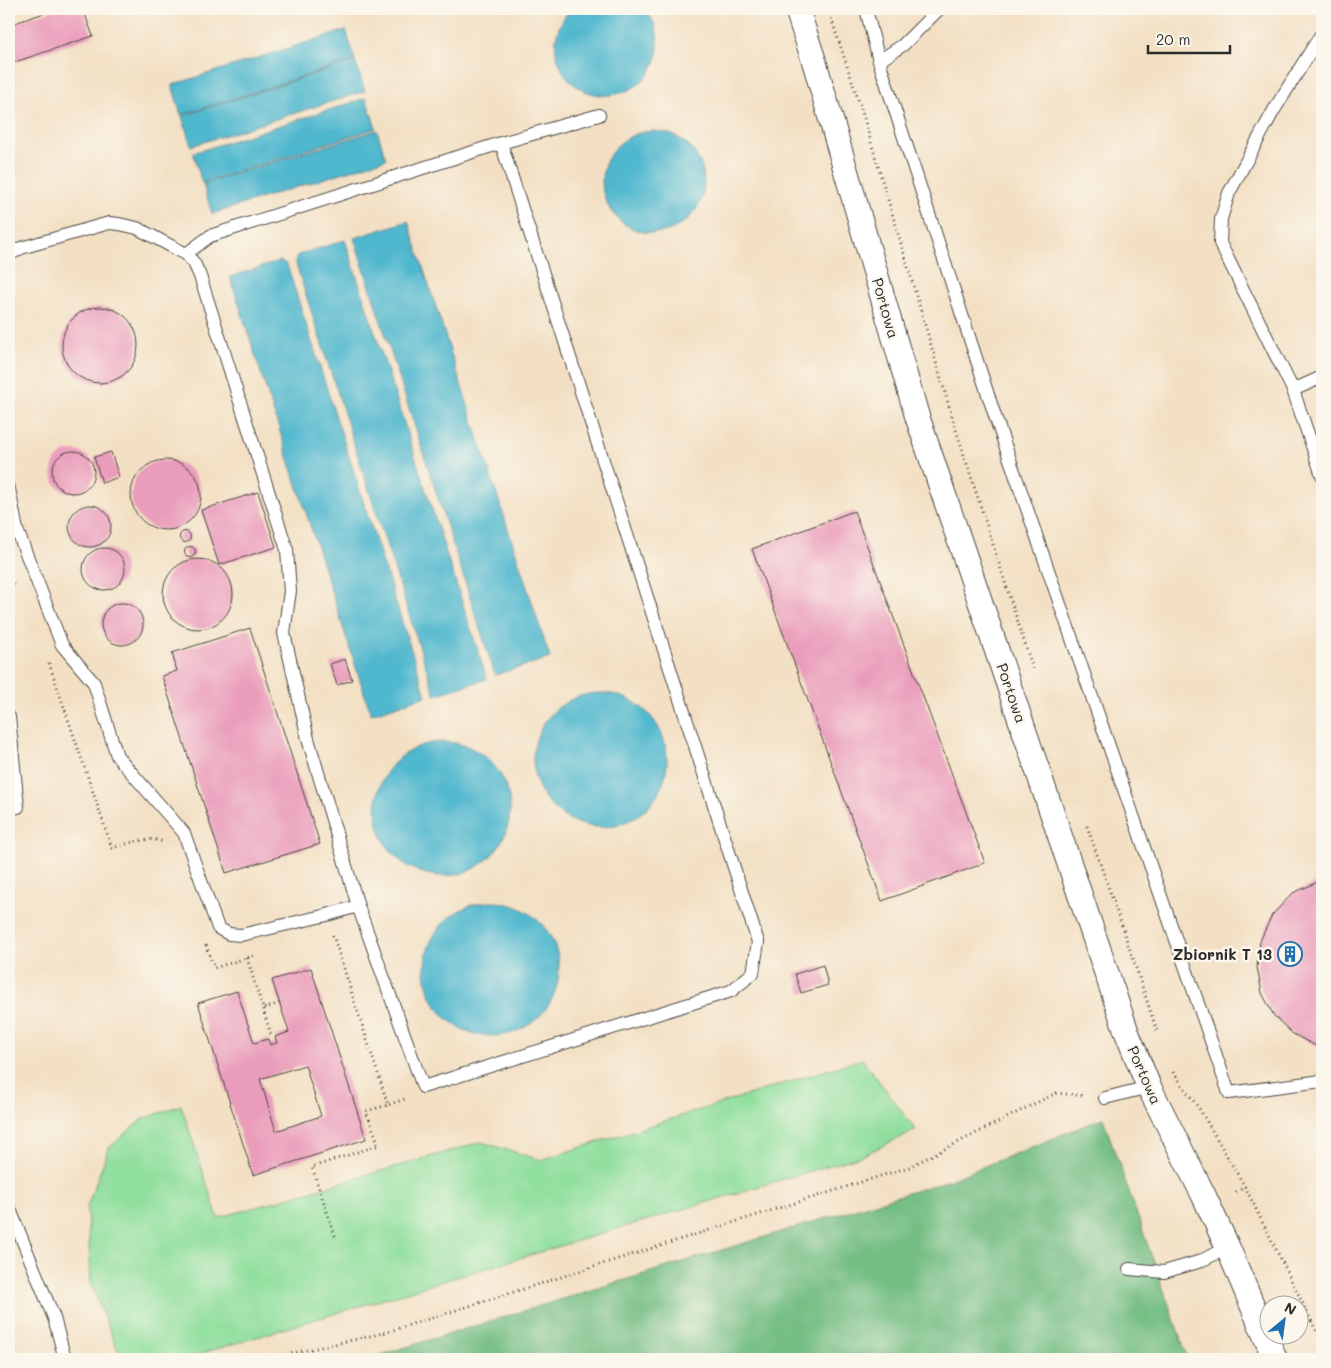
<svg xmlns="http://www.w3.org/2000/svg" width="1331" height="1368" font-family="Mali,sans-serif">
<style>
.green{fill:#90df9d;stroke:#5e8564}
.forest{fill:#74be84;stroke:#507458}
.water{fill:#50b7ce;stroke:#3e717c}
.building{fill:#ea9dbb;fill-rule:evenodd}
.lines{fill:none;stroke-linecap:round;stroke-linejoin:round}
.service-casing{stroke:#494642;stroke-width:14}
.minor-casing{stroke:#494642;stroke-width:26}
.path{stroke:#494642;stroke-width:3;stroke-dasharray:1 4;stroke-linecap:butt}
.service{stroke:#fff;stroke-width:12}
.minor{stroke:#fff;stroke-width:24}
.labels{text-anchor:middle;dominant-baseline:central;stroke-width:5;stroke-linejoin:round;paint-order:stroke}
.street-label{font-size:15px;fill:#2b2b2b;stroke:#fbf7ec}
.poi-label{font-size:15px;font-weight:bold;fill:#2b2b2b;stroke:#fbf7ec;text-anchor:end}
</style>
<rect width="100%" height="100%" fill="#fbf7ec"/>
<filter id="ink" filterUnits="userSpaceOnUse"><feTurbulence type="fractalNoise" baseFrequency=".02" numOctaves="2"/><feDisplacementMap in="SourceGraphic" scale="10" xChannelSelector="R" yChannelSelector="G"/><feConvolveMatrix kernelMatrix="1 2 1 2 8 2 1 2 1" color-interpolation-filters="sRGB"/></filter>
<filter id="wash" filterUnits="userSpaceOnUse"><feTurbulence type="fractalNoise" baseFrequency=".0096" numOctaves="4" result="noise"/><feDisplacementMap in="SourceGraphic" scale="20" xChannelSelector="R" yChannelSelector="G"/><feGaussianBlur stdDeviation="1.12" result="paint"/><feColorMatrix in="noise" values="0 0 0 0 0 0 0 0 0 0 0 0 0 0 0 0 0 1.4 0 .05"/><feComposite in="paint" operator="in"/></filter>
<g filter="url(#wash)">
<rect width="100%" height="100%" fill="#f3e0c4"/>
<path class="green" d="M862,1059L916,1130L861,1156L183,1359H129L117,1349L91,1284L87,1207L109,1148L141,1120L181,1105L218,1218L481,1142L541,1160Z"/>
<path class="forest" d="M1103,1118L1188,1359H367L950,1180Z"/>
<path class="water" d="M570,9H644C647,13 651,17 653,21C657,29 658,38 658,47C658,57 654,67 648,75C626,102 583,103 563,72C561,69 560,65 559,62C551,42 558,25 570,9Z
M346,30L355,60L181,115L172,85Z
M355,61L365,91L191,146L182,116Z
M366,98L376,128L202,183L193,153Z
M377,130L386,159L212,214L203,184Z
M602 182a51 51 0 1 1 102 0a51 51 0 1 1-102 0Z
M408,221L550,658L495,675L354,238Z
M345,240L487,679L435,695L295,261L298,255Z
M280,261L287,265L426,696L371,714L230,277Z
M533 760a67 67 0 1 1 134 0a67 67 0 1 1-134 0Z
M376 809a67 67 0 1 1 134 0a67 67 0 1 1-134 0Z
M425 969a67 67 0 1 1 134 0a67 67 0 1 1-134 0Z"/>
<g id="blocks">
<path class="building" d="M56,9H83L93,36L9,64V25Z
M62 345a38 38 0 1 1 76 0a38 38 0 1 1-76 0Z
M52 472a21 21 0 1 1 42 0a21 21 0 1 1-42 0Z
M111,452L119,477L102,483L94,457Z
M131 495a35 35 0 1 1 70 0a35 35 0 1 1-70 0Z
M258,492L276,547L219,565L201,510Z
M69 526a21 21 0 1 1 42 0a21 21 0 1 1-42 0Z
M854,511L985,863L882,901L752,549Z
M179.5 537a5.5 5.5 0 1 1 11 0a5.5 5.5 0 1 1-11 0Z
M184.5 552a5.5 5.5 0 1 1 11 0a5.5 5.5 0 1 1-11 0Z
M83 569a21 21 0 1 1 42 0a21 21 0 1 1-42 0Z
M163 594a35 35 0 1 1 70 0a35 35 0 1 1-70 0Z
M101 624a21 21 0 1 1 42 0a21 21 0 1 1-42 0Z
M250,628L320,844L226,873L162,676L177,671L172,653Z
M345,659L352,680L337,685L330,664Z
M1320,881H1322V1047L1316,1046L1293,1034L1274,1016L1262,993L1257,967L1260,941L1272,915L1293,893Z
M823,965L828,985L801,993L795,974Z
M311,968L366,1139L253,1175L198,1003L237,991L254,1043L268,1039L270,1045L277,1043L275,1037L289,1032L272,980ZM305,1065L321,1116L276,1131L260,1079Z"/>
</g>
</g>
<g filter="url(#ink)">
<use href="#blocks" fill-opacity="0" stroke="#494642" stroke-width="1"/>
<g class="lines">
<defs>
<path id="service" d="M866,9L879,61L997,422L1229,1093L1322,1081
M1322,33L1274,110L1229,193L1221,219L1220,243L1293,390L1322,475
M879,61L903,45L939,9
M186,254L210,236L501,143L599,115
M9,255L21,248L109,223L119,224L137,228L186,254L194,263L200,276L287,550L290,591L284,633L308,739L358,906L423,1087L731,991L753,973L758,942L501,143
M1293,390L1322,377
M9,489L17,530L62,645L94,683L117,756L184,833L218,928L229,934L241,935L327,915L358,906
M9,717L18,807L9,808
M1105,1098L1149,1087
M9,1207L54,1318L65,1359
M1129,1269L1164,1272L1198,1262L1228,1248"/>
<path id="minor" d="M797,9L814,61L917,416L1127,1033L1149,1087L1204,1196L1228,1248L1275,1359"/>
</defs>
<use href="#service" class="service-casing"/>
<use href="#minor" class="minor-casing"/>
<path class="path" d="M828,9L860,105L957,433L1033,669
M9,581L16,587
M49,663L112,848C128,844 148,835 163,842
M1087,826L1122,926L1157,1031
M333,935L388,1105L408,1098
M206,945L214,968L256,955
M247,958L263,1009L280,1003
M263,1009L271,1035
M1173,1072L1200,1110L1245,1187L1322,1342
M1236,1192L1245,1187
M335,1236L312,1167L379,1145L366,1111L388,1105
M1298,1329L1312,1321
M267,1359L384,1333L909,1167L1056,1093L1085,1096"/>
<use href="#service" class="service"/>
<use href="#minor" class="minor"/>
</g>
</g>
<defs>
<symbol id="building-ring" viewBox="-11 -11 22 22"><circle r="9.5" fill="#fbf7ec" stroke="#1f6fb2" stroke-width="1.5"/><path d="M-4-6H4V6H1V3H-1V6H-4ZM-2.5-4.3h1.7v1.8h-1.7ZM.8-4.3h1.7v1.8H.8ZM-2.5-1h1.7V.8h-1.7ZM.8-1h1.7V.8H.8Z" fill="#1f6fb2"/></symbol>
</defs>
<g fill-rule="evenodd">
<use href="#building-ring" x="1276" y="940" width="28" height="28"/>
</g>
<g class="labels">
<g class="street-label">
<text transform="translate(886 308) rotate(74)">Portowa</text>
<text transform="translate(1012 693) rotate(71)">Portowa</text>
<text transform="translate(1145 1075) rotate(66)">Portowa</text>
</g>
<g class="poi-label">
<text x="1272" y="954">Zbiornik T 13</text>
</g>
</g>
<rect width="1331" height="1368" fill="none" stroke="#fbf7ec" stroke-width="30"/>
<g transform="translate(1284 1320) rotate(29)"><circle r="24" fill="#fbf7ec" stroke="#a8a59f"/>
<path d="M0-4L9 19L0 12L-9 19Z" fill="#1f6fb2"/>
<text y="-8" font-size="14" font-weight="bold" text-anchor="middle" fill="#2b2b2b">N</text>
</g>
<path d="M1148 45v8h82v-8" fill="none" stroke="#2b2b2b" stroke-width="2.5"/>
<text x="1156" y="45" font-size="15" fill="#2b2b2b" stroke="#fbf7ec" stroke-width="4" paint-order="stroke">20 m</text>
</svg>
